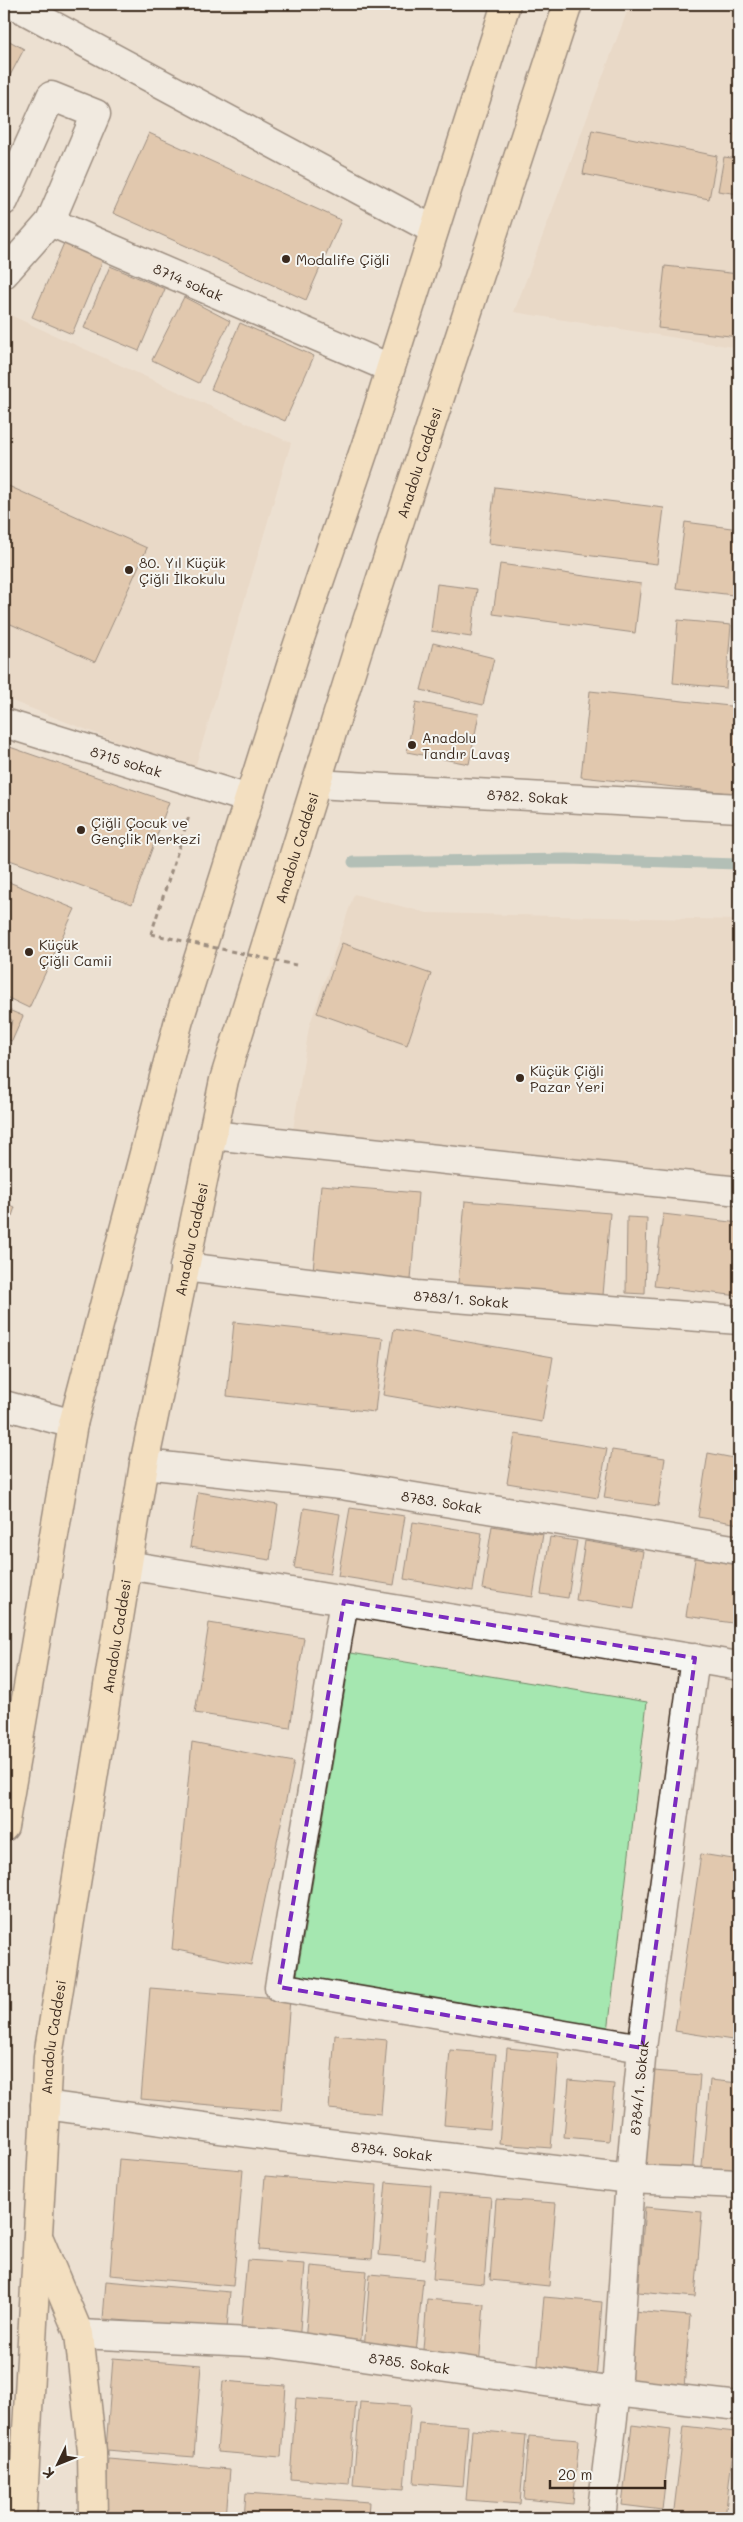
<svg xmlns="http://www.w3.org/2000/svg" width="743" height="2522" font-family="Mali,sans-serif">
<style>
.built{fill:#e4d0ba}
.green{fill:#a5e7b0;stroke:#708867}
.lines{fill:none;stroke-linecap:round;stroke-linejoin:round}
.stream{stroke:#6d9795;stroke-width:11}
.building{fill:#d3ac84;stroke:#3b2a1e}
.minor-casing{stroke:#3b2a1e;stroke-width:31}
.highway-casing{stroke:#3b2a1e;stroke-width:31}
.path{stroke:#3b2a1e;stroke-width:3;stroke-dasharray:5 4;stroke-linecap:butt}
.minor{stroke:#f6f6f2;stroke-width:28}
.highway{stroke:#faddab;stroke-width:28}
.path-bridge{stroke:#3b2a1e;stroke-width:3;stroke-dasharray:5 4;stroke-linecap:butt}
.marked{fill:none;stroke:#7b2cbf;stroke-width:4;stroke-dasharray:10 6;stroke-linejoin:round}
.poi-dot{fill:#3b2a1e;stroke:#f6f6f2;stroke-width:2}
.labels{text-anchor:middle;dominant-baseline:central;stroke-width:4;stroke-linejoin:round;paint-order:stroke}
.poi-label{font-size:14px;fill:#3b2a1e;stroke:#f6f6f2;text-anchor:start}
.street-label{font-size:14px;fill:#3b2a1e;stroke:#f6f6f2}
</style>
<rect width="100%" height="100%" fill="#ece0d1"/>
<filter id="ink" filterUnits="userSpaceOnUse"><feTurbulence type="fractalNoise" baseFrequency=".02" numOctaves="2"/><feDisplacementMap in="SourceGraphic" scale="10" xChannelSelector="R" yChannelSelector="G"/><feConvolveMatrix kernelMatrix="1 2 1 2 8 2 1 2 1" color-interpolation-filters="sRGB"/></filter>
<g filter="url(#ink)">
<path class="built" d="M630,4H739V348L514,312Z
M10,315L291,443L194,771L4,698V326Z
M354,894L427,913L739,920V1178L293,1130L309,1027Z"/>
<path class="green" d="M351,1653L647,1702L607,2040L296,1981Z"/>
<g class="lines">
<path class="stream" d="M353,862L567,859L739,864"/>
</g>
<path class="building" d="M4,38L24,49L4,87Z
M592,130L717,156L709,199L583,174Z
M149,133L341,220L306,300L113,213Z
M724,157L739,159V194L718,191Z
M64,243L103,260L72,334L32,317Z
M110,266L165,289L139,351L84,328Z
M665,266L739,274V337L658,328Z
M184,297L230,321L199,383L152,360Z
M240,323L314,356L285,421L211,389Z
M4,484L147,548L95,662L4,621Z
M495,487L664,508L657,564L488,543Z
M685,522L739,529V550L733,595L676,588Z
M500,564L641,584L635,633L493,614Z
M437,584L477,589L471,637L431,631Z
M678,620L731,625L726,688L673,683Z
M433,643L494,658L483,705L421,690Z
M590,691L739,707V794L581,777Z
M416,702L479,714L469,764L407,752Z
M4,745L169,802L132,904L4,858Z
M4,880L75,909L29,1008L4,996Z
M342,943L431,974L407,1045L317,1013Z
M4,1008L23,1016L12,1041L4,1038Z
M4,1014L12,1020L10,1029L6,1032H4Z
M321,1185L418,1193L411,1280L313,1271Z
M465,1201L610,1213L602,1307L457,1295Z
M4,1204L15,1207L4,1240Z
M663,1214L739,1223V1296L654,1286Z
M627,1217L647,1218L645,1294L626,1293Z
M234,1322L383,1338L375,1412L227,1396Z
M394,1329L553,1357L542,1422L383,1395Z
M515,1434L607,1449L598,1498L507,1483Z
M612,1450L665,1458L658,1506L604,1498Z
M708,1453L739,1459V1524L698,1517Z
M198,1492L278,1505L270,1560L190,1547Z
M304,1508L340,1514L330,1574L294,1568Z
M350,1508L405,1516L394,1585L338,1576Z
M413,1522L482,1533L473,1591L404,1579Z
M492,1526L543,1534L533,1597L482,1589Z
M550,1537L577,1541L568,1598L541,1594Z
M585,1541L643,1551L634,1609L576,1600Z
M696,1553L739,1561V1624L686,1616Z
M209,1623L304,1638L290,1728L195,1713Z
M192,1742L294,1762L251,1965L172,1949Z
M701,1854L739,1860V2041L675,2031Z
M150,1988L290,1999L281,2111L141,2099Z
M335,2035L387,2040L381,2114L329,2109Z
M507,2048L559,2053L551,2148L499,2144Z
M450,2050L496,2054L490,2129L444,2125Z
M654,2071L700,2075L692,2178L645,2174Z
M569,2080L614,2084L609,2141L564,2137Z
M710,2080L739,2083V2180L701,2177Z
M119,2159L243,2170L233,2286L110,2275Z
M265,2176L377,2185L372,2259L259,2250Z
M386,2182L431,2186L425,2259L379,2255Z
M440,2193L491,2197L484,2284L433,2279Z
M496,2199L556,2203L549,2286L490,2280Z
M645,2207L702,2212L695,2297L638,2292Z
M247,2260L305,2264L299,2343L240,2338Z
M311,2266L367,2271L360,2349L305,2343Z
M370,2274L423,2279L416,2354L364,2350Z
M106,2281L230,2292L227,2329L103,2319Z
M544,2297L602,2302L596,2380L537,2375Z
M427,2299L484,2304L479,2367L422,2362Z
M633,2311L690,2316L684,2388L627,2383Z
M113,2358L201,2365L194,2457L106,2450Z
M223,2381L286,2386L281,2457L217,2452Z
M296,2398L356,2402L349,2484L290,2479Z
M360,2402L411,2406L404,2489L353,2485Z
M419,2422L468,2426L463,2487L414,2483Z
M632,2425L671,2430L662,2510L622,2505Z
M684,2426L735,2432L725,2518H673Z
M472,2430L526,2435L520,2504L466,2500Z
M529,2436L579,2440L573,2504L524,2499Z
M108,2459L230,2469L226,2518H104Z
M246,2493L369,2502L368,2518H244Z"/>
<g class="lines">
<defs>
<g id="minor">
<path d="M13,4L434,230"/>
<path d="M4,201L51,96L96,114L50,222"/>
<path id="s1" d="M4,274L50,222L390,368"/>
<path id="s2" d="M4,723L249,799"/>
<path id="s3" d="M316,784L739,808"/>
<path d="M212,1135L739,1191"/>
<path id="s4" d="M184,1267L416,1295L739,1320"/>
<path d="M4,1405L73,1424"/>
<path id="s5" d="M144,1464L341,1485L739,1550"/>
<path d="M127,1565L739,1666"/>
<path d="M344,1601L279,1987L642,2048"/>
<path id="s6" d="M45,2105L270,2136L630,2179L739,2184"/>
<path id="s7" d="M79,2334L272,2343L616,2392L739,2406"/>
<path id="s8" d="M601,2518L616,2392L630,2179L642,2048L695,1658"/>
</g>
<g id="highway">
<path d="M4,1827L73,1424L179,1020L296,650L372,427L506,4"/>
<path d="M40,2241L79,2334L92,2451L93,2518"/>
<path id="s9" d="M22,2518L48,2056L144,1464L224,1080L358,649L568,4"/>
</g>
</defs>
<use href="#minor" class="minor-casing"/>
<use href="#highway" class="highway-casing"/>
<path class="path" d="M151,934L189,816"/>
<use href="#minor" class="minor"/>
<use href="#highway" class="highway"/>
<path class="path-bridge" d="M151,934L296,965"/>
</g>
</g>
<path d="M0 0H743V2522H0ZM344,1601L695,1658L642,2048L279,1987Z" fill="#ece0d1" fill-opacity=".55" fill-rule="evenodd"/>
<path class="marked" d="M344,1601L695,1658L642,2048L279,1987Z"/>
<g class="poi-dot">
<circle cx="286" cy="259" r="5"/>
<circle cx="129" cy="570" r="5"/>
<circle cx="412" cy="745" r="5"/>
<circle cx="81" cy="830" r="5"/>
<circle cx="29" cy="952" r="5"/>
<circle cx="520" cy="1078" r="5"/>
</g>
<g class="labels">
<g class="poi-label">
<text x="296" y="259">Modalife Çiğli</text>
<text x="139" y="562">80. Yıl Küçük<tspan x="139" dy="16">Çiğli İlkokulu</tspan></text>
<text x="422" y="737">Anadolu<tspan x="422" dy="16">Tandır Lavaş</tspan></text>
<text x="91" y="822">Çiğli Çocuk ve<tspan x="91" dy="16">Gençlik Merkezi</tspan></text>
<text x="39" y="944">Küçük<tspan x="39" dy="16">Çiğli Camii</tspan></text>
<text x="530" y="1070">Küçük Çiğli<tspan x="530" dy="16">Pazar Yeri</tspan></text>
</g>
<g class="street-label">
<text stroke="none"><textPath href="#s1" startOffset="220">8714 sokak</textPath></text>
<text stroke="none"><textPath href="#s9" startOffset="2102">Anadolu Caddesi</textPath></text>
<text stroke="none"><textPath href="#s2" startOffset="128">8715 sokak</textPath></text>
<text stroke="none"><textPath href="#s3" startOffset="212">8782. Sokak</textPath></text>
<text stroke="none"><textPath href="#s9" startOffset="1698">Anadolu Caddesi</textPath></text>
<text stroke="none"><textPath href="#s9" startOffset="1292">Anadolu Caddesi</textPath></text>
<text stroke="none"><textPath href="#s4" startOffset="279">8783/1. Sokak</textPath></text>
<text stroke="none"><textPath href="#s5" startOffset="300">8783. Sokak</textPath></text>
<text stroke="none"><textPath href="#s9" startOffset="888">Anadolu Caddesi</textPath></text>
<text stroke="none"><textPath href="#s9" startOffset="482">Anadolu Caddesi</textPath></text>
<text stroke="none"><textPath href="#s8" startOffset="432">8784/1. Sokak</textPath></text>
<text stroke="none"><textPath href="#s6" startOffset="350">8784. Sokak</textPath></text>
<text stroke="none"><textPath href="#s7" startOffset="332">8785. Sokak</textPath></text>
</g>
</g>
<rect width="743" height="2522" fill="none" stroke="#f6f6f2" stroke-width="20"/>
<rect x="10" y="10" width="723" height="2502" fill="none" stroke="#3b2a1e" stroke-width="2" filter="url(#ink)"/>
<g transform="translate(58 2464) rotate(227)" stroke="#f6f6f2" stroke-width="4" paint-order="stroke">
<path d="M0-4L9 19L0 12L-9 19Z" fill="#3b2a1e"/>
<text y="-8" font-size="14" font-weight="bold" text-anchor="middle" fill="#3b2a1e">K</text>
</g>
<path d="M550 2480v8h115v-8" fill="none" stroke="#3b2a1e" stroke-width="2.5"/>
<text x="558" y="2480" font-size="15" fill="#3b2a1e" stroke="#f6f6f2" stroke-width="4" paint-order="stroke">20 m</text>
</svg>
